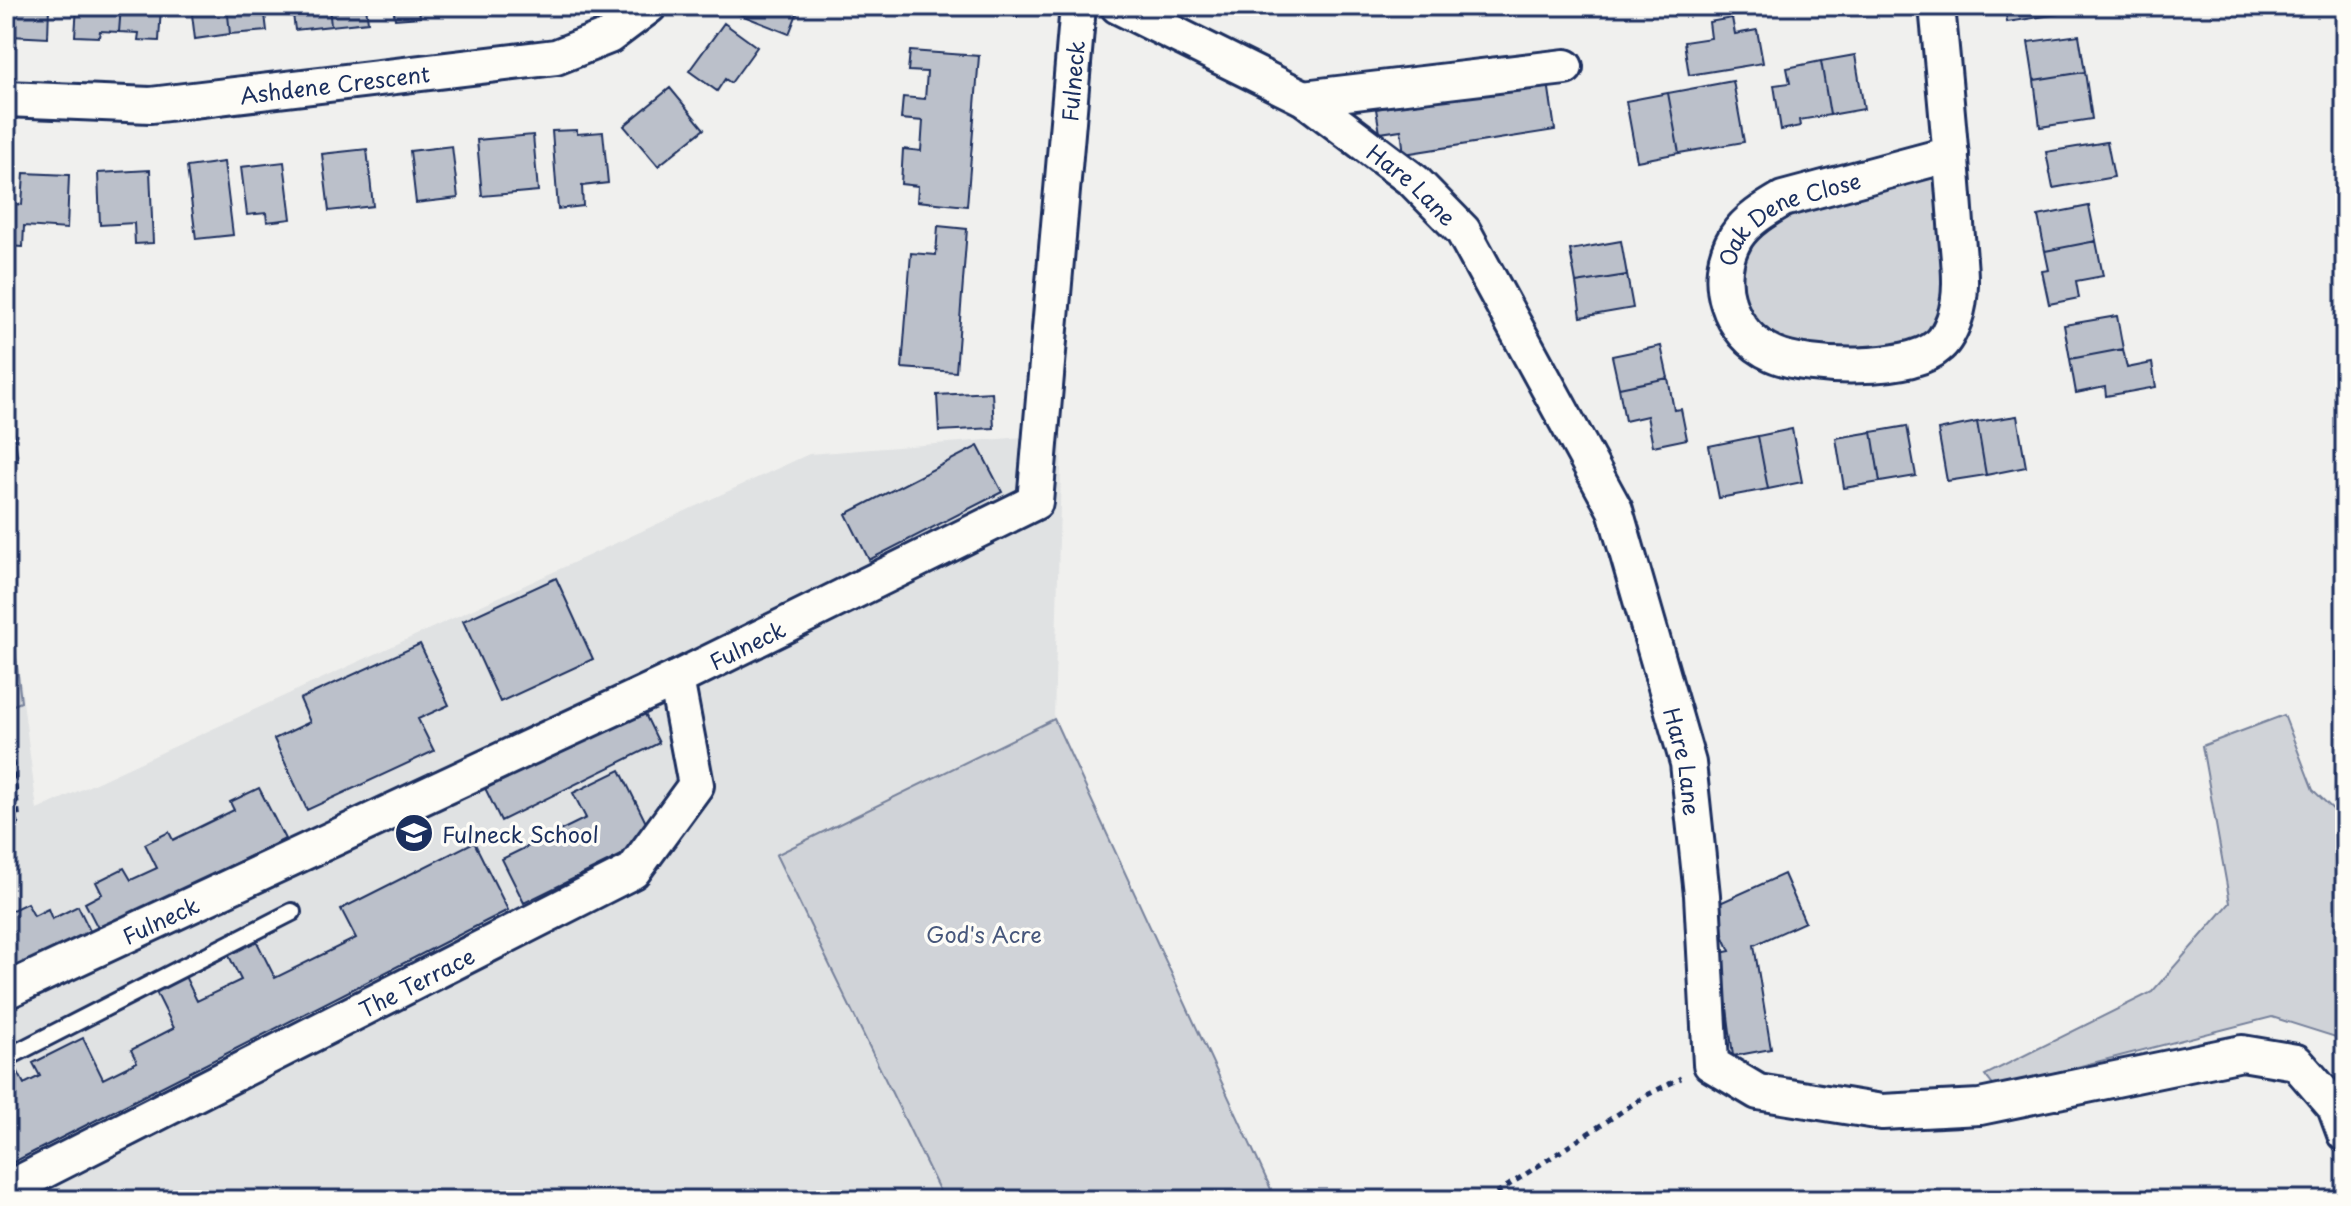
<svg xmlns="http://www.w3.org/2000/svg" width="2351" height="1206" font-family="'Playpen Sans',sans-serif">
<style>
.built{fill:#e0e2e3}
.green{fill:#d0d3d8;stroke:#76819b;stroke-width:2}
.building{fill:#bbc0ca;stroke:#1b2f5e;stroke-width:2}
.lines{fill:none;stroke-linecap:round;stroke-linejoin:round}
.service-casing{stroke:#1b2f5e;stroke-width:22}
.minor-casing{stroke:#1b2f5e;stroke-width:40}
.path{stroke:#1b2f5e;stroke-width:5;stroke-dasharray:6 6;stroke-linecap:butt}
.service{stroke:#fdfcf7;stroke-width:16}
.minor{stroke:#fdfcf7;stroke-width:34}
.labels{text-anchor:middle;dominant-baseline:central;stroke-width:7;stroke-linejoin:round;paint-order:stroke}
.street-label{font-size:22px;fill:#1b2f5e;stroke:#fdfcf7}
.poi-label{font-size:22px;fill:#1b2f5e;stroke:#fdfcf7;text-anchor:start}
.park-label{font-size:22px;fill:#48587c;stroke:#fdfcf7}
</style>
<rect width="100%" height="100%" fill="#f0f0ee"/>
<filter id="ink" filterUnits="userSpaceOnUse"><feTurbulence type="fractalNoise" baseFrequency=".0125" numOctaves="2"/><feDisplacementMap in="SourceGraphic" scale="16" xChannelSelector="R" yChannelSelector="G"/><feConvolveMatrix kernelMatrix="1 2 1 2 8 2 1 2 1" color-interpolation-filters="sRGB"/></filter>
<g filter="url(#ink)">
<path class="built" d="M1062,434L1054,719L776,856L944,1200H6V568L37,810L809,454Z"/>
<path class="green" d="M1951,154L1939,346L1801,363L1731,315L1737,235L1758,214Z
M6,568L21,702L6,708Z
M2284,715L2313,790L2345,821V1040L2272,1017L1995,1088L1985,1075L2152,992L2230,903L2202,746Z
M1054,719L1276,1200H944L776,855Z"/>
<path class="building" d="M6,6H12L11,36L6,35Z
M12,6H49L48,38L11,36Z
M77,6H121L119,32L100,31L99,37L75,36Z
M121,6H161L159,41L138,40L139,33L119,32Z
M191,6H227L230,34L195,39Z
M227,6H264L267,31L230,34Z
M292,6H329L331,26L295,30Z
M329,6H366L368,22L331,26Z
M393,6H437V8L419,9L420,17L395,19Z
M455,6H479V10L456,13Z
M733,6H800L789,34L731,11Z
M994,6H1023L1018,17Z
M2005,6H2057L2059,14L2007,22Z
M1732,18L1735,34L1757,30L1763,63L1689,75L1684,42L1711,38L1709,22Z
M724,23L757,47L731,83L725,79L717,91L689,71Z
M2079,35L2085,72L2034,80L2028,42Z
M910,51L979,56L967,206L917,201L918,186L901,184L903,149L921,151L923,121L901,119L903,97L925,99L927,72L908,71Z
M1855,55L1864,109L1830,115L1821,61Z
M1821,61L1830,115L1799,120L1800,126L1781,130L1774,85L1790,83L1787,68Z
M2085,72L2092,119L2040,127L2034,80Z
M1733,81L1744,142L1679,153L1668,93Z
M1548,82L1555,130L1404,154L1401,130L1380,133L1376,109Z
M670,88L704,129L658,166L624,126Z
M1668,93L1679,153L1637,161L1626,101Z
M577,130V134L603,132L608,183L582,186L583,206L558,209L552,131Z
M533,135L538,191L482,196L477,140Z
M2107,142L2114,177L2053,188L2046,152Z
M452,146L458,198L416,203L410,151Z
M367,149L373,206L329,211L322,154Z
M224,162L233,235L196,239L187,167Z
M284,162L291,219L267,222L266,213L247,215L241,167Z
M150,170L153,243L135,244L134,223L100,225L98,173Z
M24,173L69,175L67,229L24,226L23,247L6,246V203L22,205Z
M2089,206L2096,241L2045,251L2038,216Z
M938,226L967,229L956,372L902,368L911,253L936,255Z
M1621,241L1627,275L1576,283L1570,250Z
M2096,241L2103,276L2076,281L2079,298L2049,304L2042,271L2049,270L2045,251Z
M1627,275L1633,308L1581,317L1576,283Z
M2117,316L2123,349L2070,359L2064,325Z
M1661,346L1668,378L1619,388L1612,356Z
M2123,349L2127,368L2152,363L2156,387L2106,396L2105,387L2076,393L2070,359Z
M6,368L18,461H8L10,479H6Z
M1668,378L1674,410L1681,409L1687,439L1653,446L1647,416L1625,421L1619,388Z
M992,392L994,428L939,431L937,395Z
M2017,416L2026,467L1986,475L1977,422Z
M1977,422L1986,475L1947,481L1938,430Z
M1907,426L1916,476L1880,482L1872,432Z
M1792,429L1802,482L1768,489L1758,436Z
M1872,432L1880,482L1844,488L1836,438Z
M1758,436L1768,489L1719,498L1709,446Z
M978,446L1002,492L869,560L846,514Z
M556,578L593,659L500,702L463,621Z
M420,644L449,705L418,719L434,751L307,810L274,739L310,722L300,699Z
M642,708L659,743L501,821L484,786Z
M620,770L654,839L524,903L502,859L586,818L573,793Z
M259,788L285,839L99,930L85,903L102,894L96,882L124,868L131,880L157,868L145,844L169,832L173,840L234,810L230,802Z
M474,842L508,910L6,1166V1068L14,1064L24,1084L40,1076L33,1063L83,1038L103,1079L137,1062L131,1050L174,1028L153,986L183,972L197,1001L241,980L226,950L254,936L275,978L356,938L341,909Z
M1784,874L1805,922L1754,945L1771,1049L1733,1056L1720,953L1730,951L1711,907Z
M27,903L34,916L48,909L52,919L78,906L92,935L6,977V929L10,927L6,913Z"/>
<g class="lines">
<defs>
<path id="service" d="M6,1058L292,912"/>
<g id="minor">
<path id="s1" d="M1118,6L1304,98L1414,181L1463,231L1615,510L1688,763L1702,895L1711,1064L1758,1092L1882,1112L1980,1107L2242,1053L2296,1062L2335,1107L2345,1134"/>
<path id="s2" d="M1937,6C1944,79 1951,151 1956,224C1958,256 1965,290 1954,320C1951,328 1945,341 1938,346C1910,372 1806,369 1773,354C1728,334 1711,278 1736,237C1747,220 1766,209 1783,199L1951,154"/>
<path d="M1304,98L1565,67"/>
<path id="s3" d="M6,99L151,105L556,57L609,36L649,6"/>
<path id="s4" d="M6,991L676,679L1035,502L1078,6"/>
<path id="s5" d="M6,1190L633,871L696,785L676,679"/>
</g>
</defs>
<use href="#service" class="service-casing"/>
<use href="#minor" class="minor-casing"/>
<path class="path" d="M6,702L19,821L6,835
M1486,1200L1647,1095L1681,1078"/>
<use href="#service" class="service"/>
<use href="#minor" class="minor"/>
</g>
</g>
<defs>
<symbol id="school-disc" viewBox="-11 -11 22 22"><circle r="9.5" fill="#1b2f5e" stroke="#fdfcf7"/><path d="M0-5L7-2L0 1L-7-2ZM-4 1L0 2.5L4 1V4Q0 6-4 4Z" fill="#fff"/></symbol>
</defs>
<g fill-rule="evenodd">
<use href="#school-disc" x="392" y="811" width="44" height="44"/>
</g>
<g class="labels">
<g class="street-label">
<text stroke="none"><textPath href="#s4" startOffset="1562">Fulneck</textPath></text>
<text stroke="none"><textPath href="#s3" startOffset="330">Ashdene Crescent</textPath></text>
<text stroke="none"><textPath href="#s1" startOffset="346">Hare Lane</textPath></text>
<text stroke="none"><textPath href="#s2" startOffset="710">Oak Dene Close</textPath></text>
<text stroke="none"><textPath href="#s4" startOffset="818">Fulneck</textPath></text>
<text stroke="none"><textPath href="#s1" startOffset="994">Hare Lane</textPath></text>
<text stroke="none"><textPath href="#s4" startOffset="170">Fulneck</textPath></text>
<text stroke="none"><textPath href="#s5" startOffset="460">The Terrace</textPath></text>
</g>
<g class="poi-label">
<text x="442" y="833">Fulneck School</text>
</g>
<g class="park-label">
<text x="984" y="933">God's Acre</text>
</g>
</g>
<rect width="2351" height="1206" fill="none" stroke="#fdfcf7" stroke-width="32"/>
<rect x="16" y="16" width="2319" height="1174" fill="none" stroke="#1b2f5e" stroke-width="3" filter="url(#ink)"/>
</svg>
